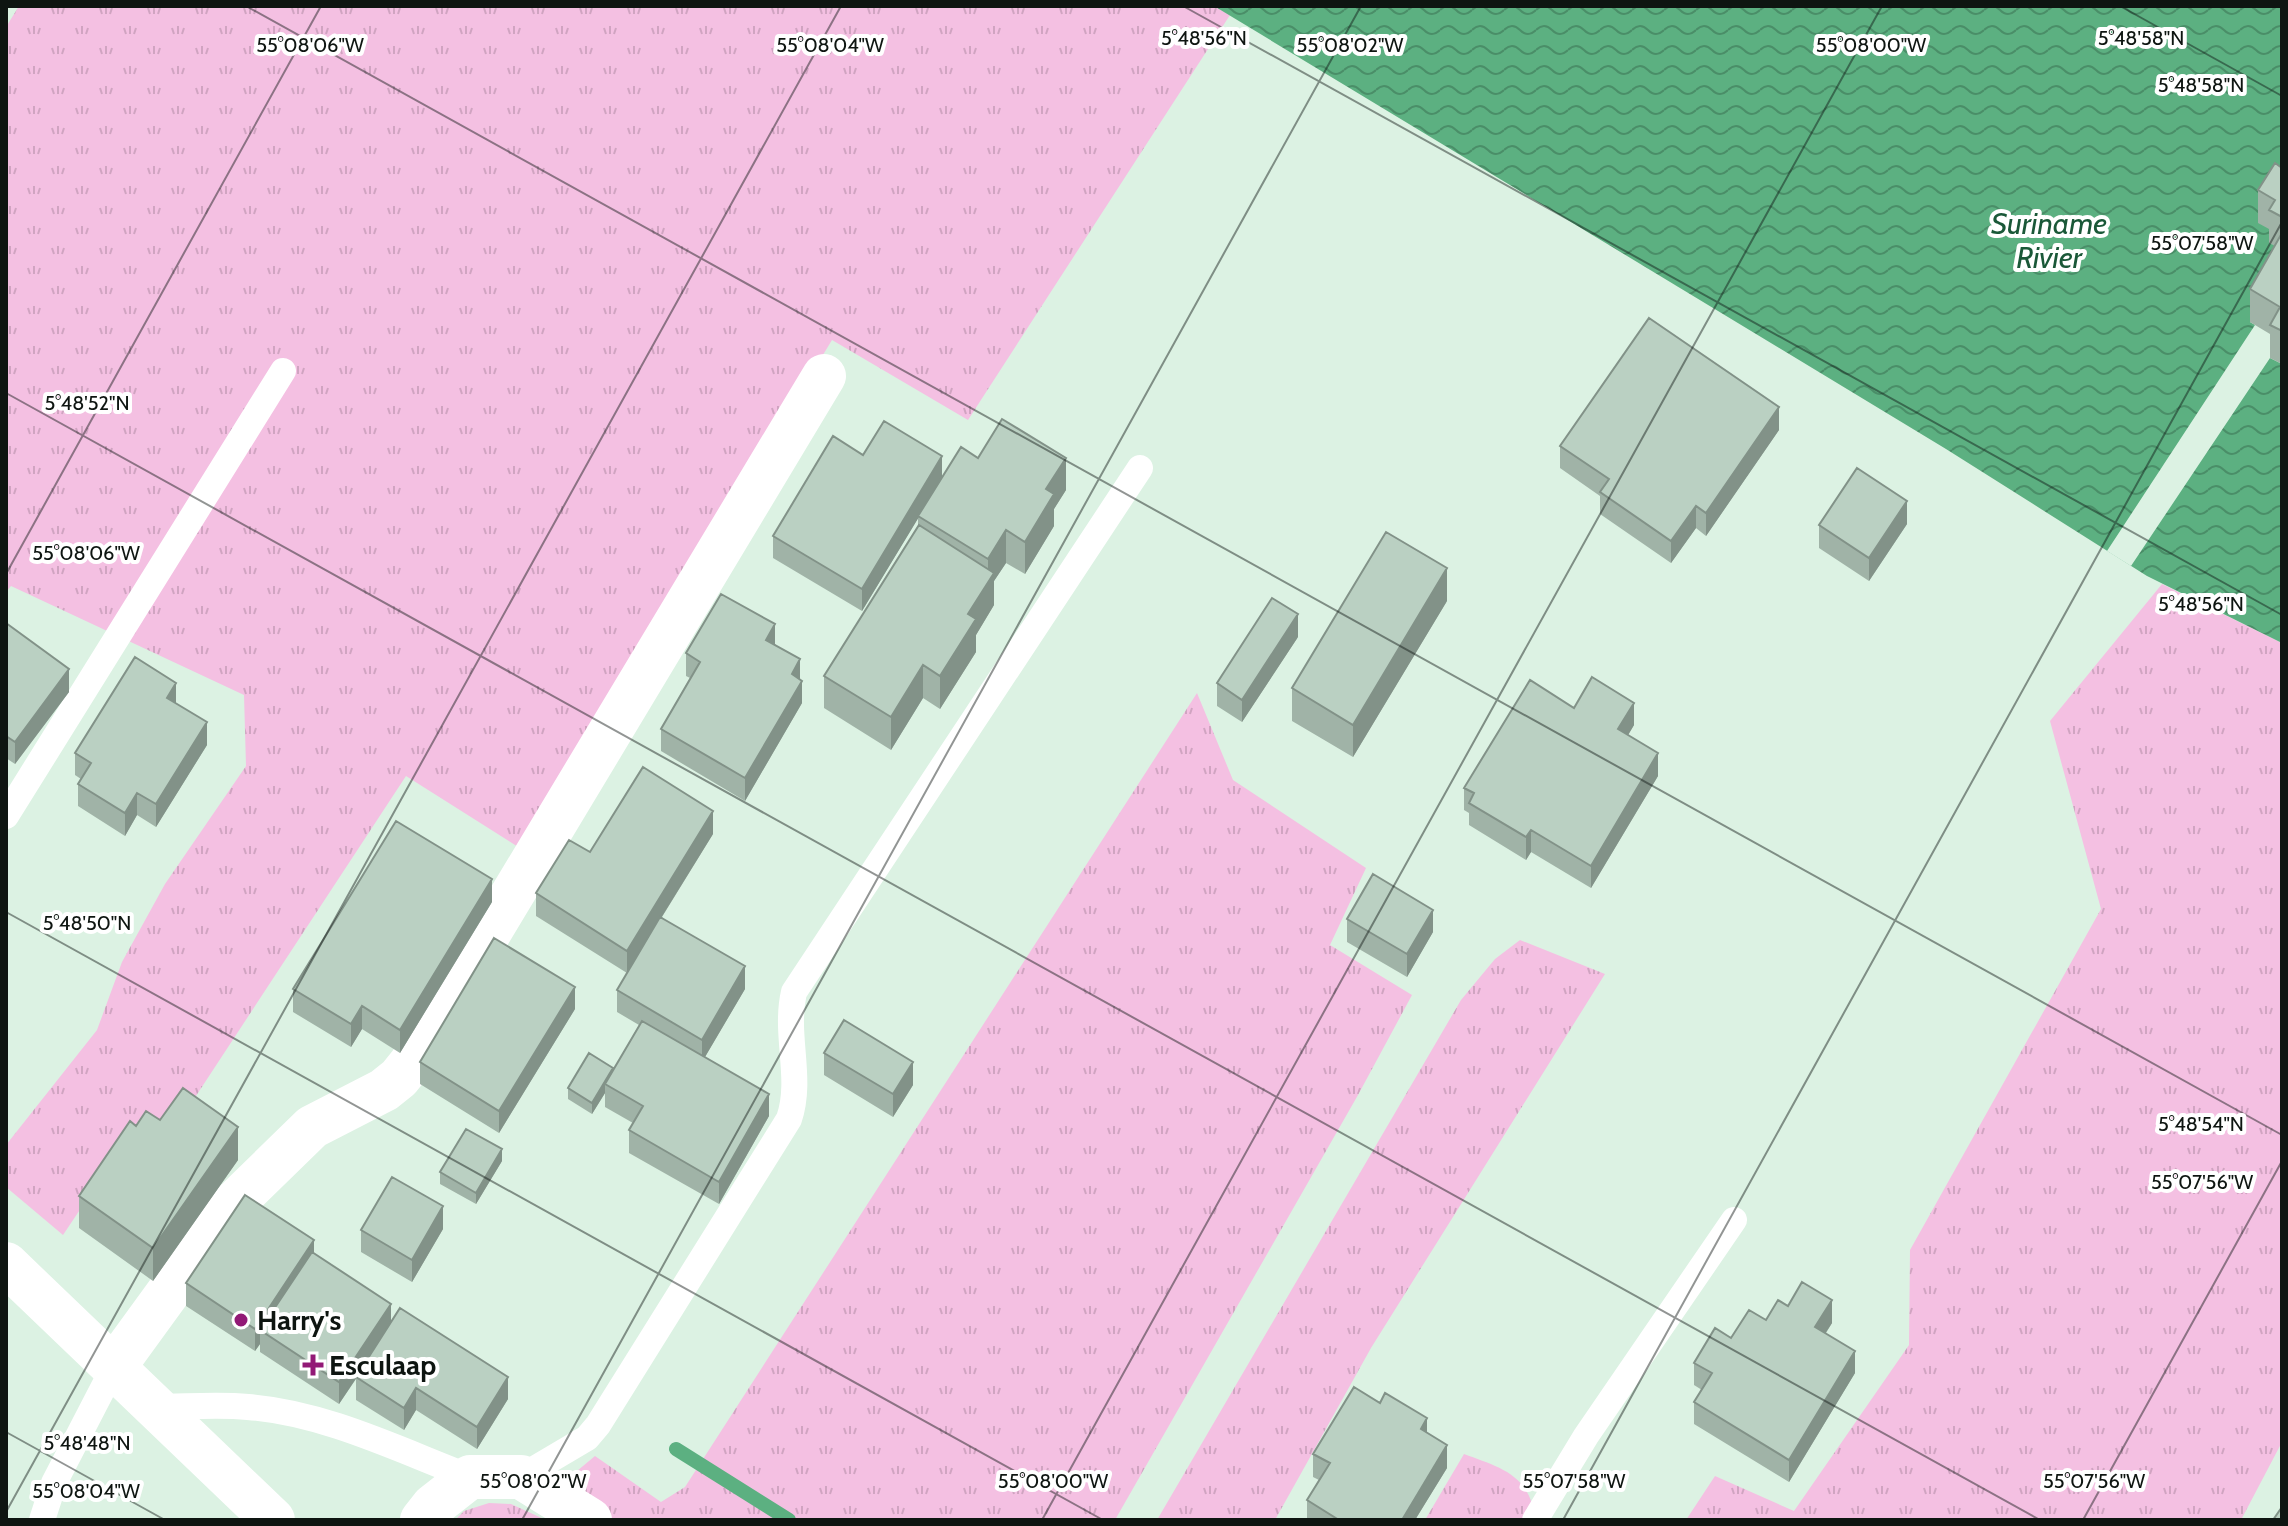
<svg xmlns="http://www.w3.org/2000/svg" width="2288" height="1526" font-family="Cabin,sans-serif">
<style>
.grass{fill:url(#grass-tufts)}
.water{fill:url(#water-waves)}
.pier{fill:#dcf2e3}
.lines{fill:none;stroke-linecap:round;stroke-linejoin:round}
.stream{stroke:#5cb081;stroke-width:14}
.service{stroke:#fff;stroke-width:26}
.minor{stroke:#fff;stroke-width:44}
.primary{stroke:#fff;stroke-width:44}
.wall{fill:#a0b3a7}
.shaded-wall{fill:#829288}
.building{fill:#bad0c2;stroke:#829288;stroke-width:2}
.ticks{fill:none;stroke:#0e1511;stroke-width:2;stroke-opacity:0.45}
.poi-dot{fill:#921976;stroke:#fff;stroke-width:3}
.labels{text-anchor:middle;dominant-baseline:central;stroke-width:8;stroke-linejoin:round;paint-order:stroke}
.poi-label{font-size:28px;font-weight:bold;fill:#0e1511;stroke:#fff;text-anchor:start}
.water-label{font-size:30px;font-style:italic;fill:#1a5838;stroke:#fff}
.ticks-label{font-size:20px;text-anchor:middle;fill:#0e1511;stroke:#fff;stroke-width:8;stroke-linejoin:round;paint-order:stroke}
</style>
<defs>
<pattern id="grass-tufts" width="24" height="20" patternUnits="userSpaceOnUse" patternTransform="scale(2)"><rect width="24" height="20" fill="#f4c0e2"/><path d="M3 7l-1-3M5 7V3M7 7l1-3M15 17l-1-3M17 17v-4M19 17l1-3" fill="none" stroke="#d0a4c1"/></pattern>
<pattern id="water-waves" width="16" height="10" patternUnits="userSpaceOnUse" patternTransform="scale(2)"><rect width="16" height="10" fill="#5cb081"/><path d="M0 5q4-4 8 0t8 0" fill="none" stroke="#4a8e68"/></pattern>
</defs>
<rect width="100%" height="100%" fill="#dcf2e3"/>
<path class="grass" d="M19,6H1214L1230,15L968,420L832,340L523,850L406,776L192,1102L124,1144L63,1235L6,1187V1145L97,1030L122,962L165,884L246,766L244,695L11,586L6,592V27Z
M2162,584L2282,643V1442L2241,1520H1686L1715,1476L1794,1511L1909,1345L1910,1250L2101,909L2050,721Z
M1197,693L1233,780L1366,868L1330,945L1412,995L1358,1095L1115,1520H610L559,1486L595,1456L661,1502L685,1487Z
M1520,940L1605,974L1371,1348L1275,1520H1157L1461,1000L1495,959Z
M1464,1454C1493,1465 1523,1472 1532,1504L1523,1520H1425Z
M489,1503L511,1504L546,1520H455L464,1511Z"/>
<path class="water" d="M1214,6H2282V643L2147,576L1946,449Z"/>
<path class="pier" d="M2282,266V364L2270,358L2131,566L2107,551L2255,325L2250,322Z"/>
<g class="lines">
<path class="stream" d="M676,1449L789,1520"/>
<path class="service" d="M6,816L283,371
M155,1407C186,1407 217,1404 248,1407C325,1413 399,1450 470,1477
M521,1477L587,1438L598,1425L789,1119C803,1078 784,1035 794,992L1140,468
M42,1520L54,1483L114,1367
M1535,1520L1586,1436L1734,1220"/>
<path class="minor" d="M114,1367L231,1206L312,1127L384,1090L399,1078L411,1063L824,376
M422,1520L433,1506L470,1477H521L590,1520"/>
<path class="primary" d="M6,1264L273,1520"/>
</g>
<path class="wall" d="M2282,168V364L2270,358V334L2250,322V289L2275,246L2269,243V229L2258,223V190Z
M1779,430L1706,536L1696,528L1671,563L1600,514V496L1560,468V446Z
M863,455L942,478L978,458L1066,490L1054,509V526L1025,574L1006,563L994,581V605L976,635V652L940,709L923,698L891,750L824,708V676L918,526V518L862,611L773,558V536Z
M1907,524L1869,581L1819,548V525Z
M1447,601L1353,757L1292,721V688Z
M6,623L69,692L15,764L6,758Z
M1298,637L1242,722L1217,706V683Z
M775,644L800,680L802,703L745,801L661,751V729L690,678L686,676V653Z
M176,703L207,745L156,827L137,815L125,836L78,806V784L81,779L75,775V753Z
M1574,708L1634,725L1628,735L1658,776L1591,888L1531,852L1526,860L1469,825V813L1464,810V788Z
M713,834L662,917L745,989L705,1057L769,1116L719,1204L629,1153V1130L633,1123L605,1107V1093L592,1114L568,1099V1088L613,1070L639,1025L617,1012V990L627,973L536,916V893Z
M492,902L400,1053L362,1029L351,1047L293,1012V989Z
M1347,919L1433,932L1407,977L1347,942Z
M575,1009L499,1133L420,1084V1062Z
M824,1053L913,1085L893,1117L824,1075Z
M160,1120L238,1160L153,1281L79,1228V1196L136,1126Z
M502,1161L476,1204L440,1184V1172Z
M443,1229L412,1282L361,1252V1230Z
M314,1253L391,1322L508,1399L477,1449L416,1410L404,1430L356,1400V1379L339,1404L260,1352V1344L255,1351L186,1306V1283Z
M1788,1306L1832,1323L1826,1333L1855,1373L1789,1482L1694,1424V1402L1702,1390L1694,1385V1363L1731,1338L1766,1320Z
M1427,1433L1447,1468L1415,1520H1307V1500L1319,1480L1313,1477V1454Z"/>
<path class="shaded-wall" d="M1779,407V430L1706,536V513Z
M942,456V479L862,611V589Z
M1066,458V490L1054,509V526L1025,574V542L1046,489Z
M1907,501V524L1869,581V558Z
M1696,506V528L1671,563V541Z
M1006,530V563L994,581V605L976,635V652L940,709V676L968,614L988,583V559Z
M1447,568V601L1353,757V725Z
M1298,614V637L1242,722V700Z
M775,624V647L766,640Z
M800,659V682L792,674Z
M923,665V698L891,750V717Z
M69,669V692L15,764V742Z
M802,681V703L745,801V778Z
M176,683V705L167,698Z
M1634,703V725L1618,752V729Z
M207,722V745L156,827V804Z
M1658,753V776L1591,888V866Z
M137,793V815L125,836V813Z
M713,811V834L627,973V951Z
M1531,830V852L1526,860V837Z
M492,879V902L400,1053V1030Z
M1433,910V932L1407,977V954Z
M745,966V989L702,1062V1040Z
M575,987V1009L499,1133V1111Z
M362,1006V1029L351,1047V1024Z
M913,1062V1085L893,1117V1094Z
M613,1068L605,1084V1093L592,1114V1103Z
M769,1094V1116L719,1204V1182Z
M238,1127V1160L153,1281V1248Z
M502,1149V1161L476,1204V1193Z
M443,1206V1229L412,1282V1260Z
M314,1240V1262L260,1330V1344L255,1351V1329Z
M1832,1300V1323L1815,1349V1327Z
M391,1304V1326L339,1404V1382Z
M1855,1351V1373L1789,1482V1460Z
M508,1377V1399L477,1449V1427Z
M416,1388V1410L404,1430V1408Z
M1427,1418V1441L1421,1429Z
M1447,1445V1468L1415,1520H1402Z"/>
<path class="building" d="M2275,163L2282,168V217L2269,210L2275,200L2258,190Z
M2282,233V331L2270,325L2280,307L2250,289Z
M1649,318L1779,407L1706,513L1696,506L1671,541L1600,492L1609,479L1560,446Z
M1002,419L1066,458L1046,489L1054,494L1025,542L1006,530L988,559L918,516L961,447L978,458Z
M884,421L942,456L862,589L773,536L833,436L863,455Z
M1857,468L1907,501L1869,558L1819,525Z
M919,525L994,573L968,614L976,619L940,676L923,665L891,717L824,676Z
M1386,532L1447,568L1353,725L1292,688Z
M721,594L775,624L766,640L800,659L792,674L802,681L745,778L661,729L700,662L686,653Z
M1272,598L1298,614L1242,700L1217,683Z
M6,623L69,669L15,742L6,736Z
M135,657L176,683L167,698L207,722L156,804L137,793L125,813L78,784L91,763L75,753Z
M1592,677L1634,703L1618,729L1658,753L1591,866L1531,830L1526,837L1469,803L1474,793L1464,788L1530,680L1574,708Z
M643,767L713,811L627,951L536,893L569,840L590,852Z
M396,821L492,879L400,1030L362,1006L351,1024L293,989Z
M1373,874L1433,910L1407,954L1347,919Z
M660,917L745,966L702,1040L617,990Z
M494,938L575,987L499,1111L420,1062Z
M844,1020L913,1062L893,1094L824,1053Z
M642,1021L769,1094L719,1182L629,1130L643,1106L605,1084Z
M589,1053L613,1068L592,1103L568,1088Z
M183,1088L238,1127L153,1248L79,1196L130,1121L136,1126L146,1111L160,1120Z
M466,1129L502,1149L476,1193L440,1172Z
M392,1177L443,1206L412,1260L361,1230Z
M245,1195L314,1240L255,1329L186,1283Z
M312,1252L391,1304L339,1382L260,1330Z
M1802,1282L1832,1300L1815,1327L1855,1351L1789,1460L1694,1402L1712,1373L1694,1363L1715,1328L1731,1338L1749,1310L1766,1320L1778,1300L1788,1306Z
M400,1308L508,1377L477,1427L416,1388L404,1408L356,1377Z
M1354,1387L1380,1403L1385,1393L1427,1418L1421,1429L1447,1445L1402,1520H1339L1307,1500L1330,1463L1313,1454Z
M2282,1507V1520H2273Z"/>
<path class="ticks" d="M246,6L2282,1135M1183,6L2282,615M2120,6L2282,96M6,393L2040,1520M6,574L321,6M6,912L1103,1520M6,1432L165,1520M6,1512L841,6M522,1520L1361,6M1042,1520L1882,6M1563,1520L2282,222M2083,1520L2282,1161"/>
<g class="poi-dot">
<circle cx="241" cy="1320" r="8"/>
<path d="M309 1353h8v8h8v8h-8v8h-8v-8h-8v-8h8z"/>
</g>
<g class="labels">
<g class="poi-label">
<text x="257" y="1320">Harry's</text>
<text x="329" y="1365">Esculaap</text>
</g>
<g class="water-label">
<text x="2049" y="223">Suriname<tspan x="2049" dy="34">Rivier</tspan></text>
</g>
</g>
<g class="ticks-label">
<text x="2141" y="45">5°48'58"N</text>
<text x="1204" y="45">5°48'56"N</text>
<text x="310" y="52">55°08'06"W</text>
<text x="830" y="52">55°08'04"W</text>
<text x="1350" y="52">55°08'02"W</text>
<text x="1871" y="52">55°08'00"W</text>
<text x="2201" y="92">5°48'58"N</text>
<text x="2202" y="250">55°07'58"W</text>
<text x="87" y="410">5°48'52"N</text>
<text x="86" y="560">55°08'06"W</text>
<text x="2201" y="611">5°48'56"N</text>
<text x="87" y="930">5°48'50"N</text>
<text x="2201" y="1131">5°48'54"N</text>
<text x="2202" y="1189">55°07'56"W</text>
<text x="87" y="1450">5°48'48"N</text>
<text x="533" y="1488">55°08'02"W</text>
<text x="1053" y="1488">55°08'00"W</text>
<text x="1574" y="1488">55°07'58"W</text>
<text x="2094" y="1488">55°07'56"W</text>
<text x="86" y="1498">55°08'04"W</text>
</g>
<rect width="2288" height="1526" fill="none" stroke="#0e1511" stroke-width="16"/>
</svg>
